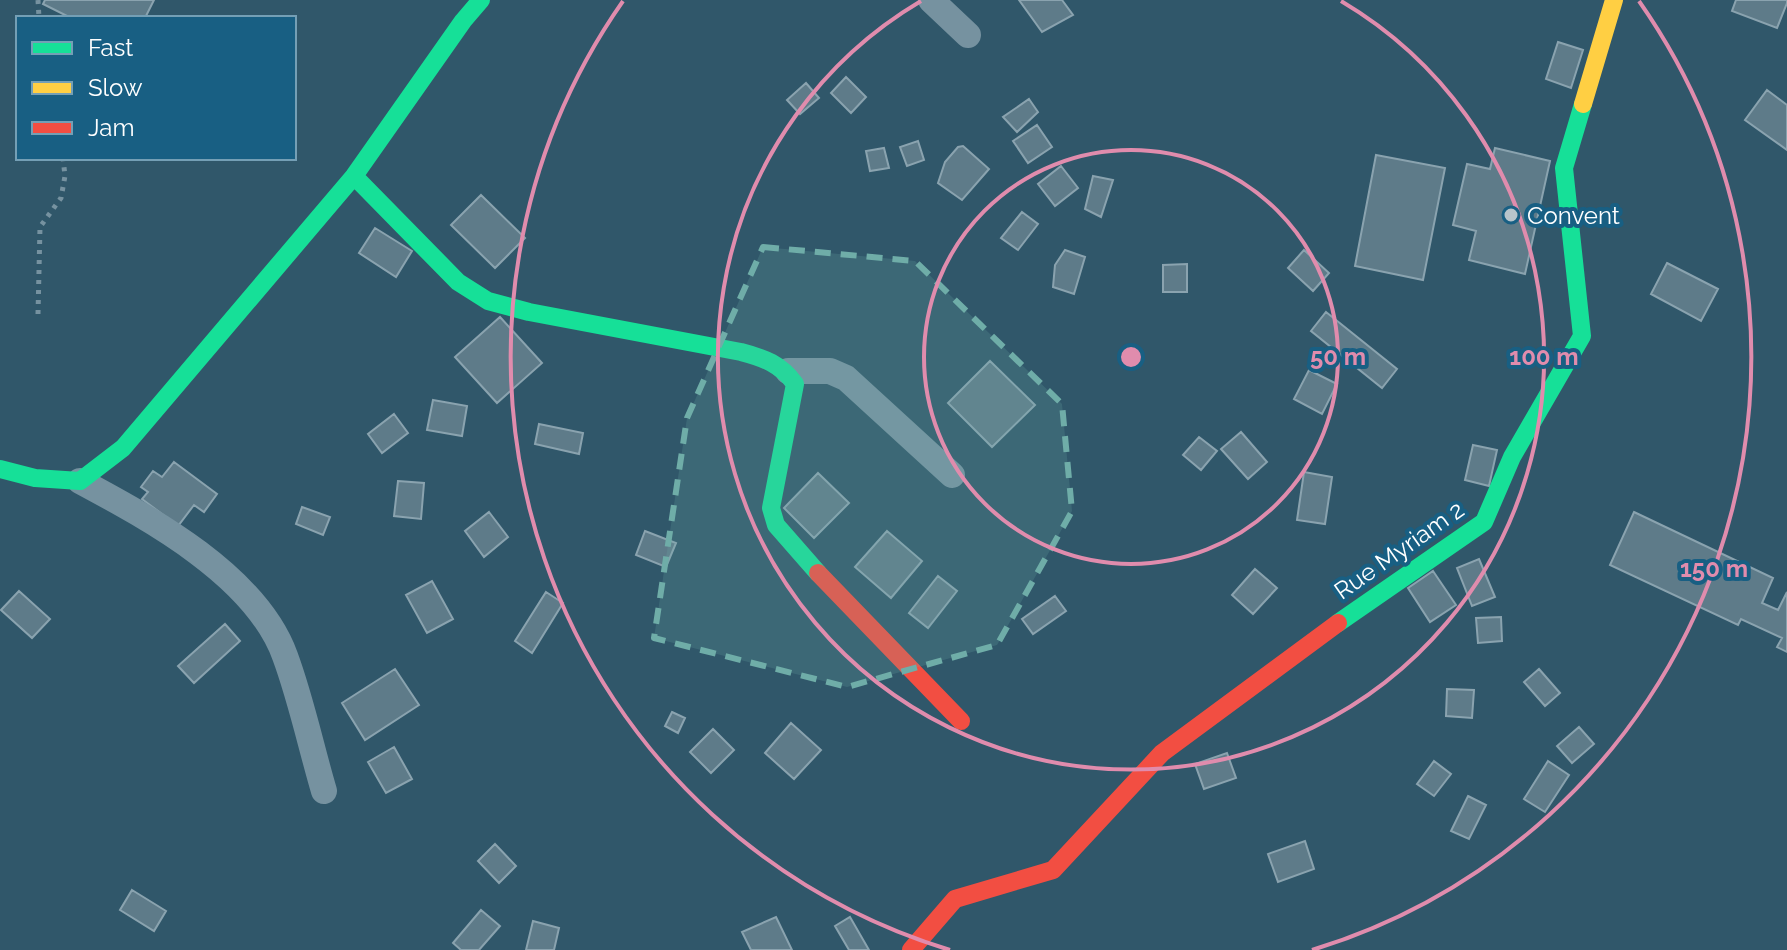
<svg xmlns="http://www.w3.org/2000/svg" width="1787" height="950" font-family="Raleway,sans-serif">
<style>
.building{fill:#5e7b89;stroke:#8aa3af;stroke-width:2}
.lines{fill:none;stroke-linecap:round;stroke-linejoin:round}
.path{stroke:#7692a0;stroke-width:5;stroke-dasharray:4 6;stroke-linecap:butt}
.street{stroke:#7692a0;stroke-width:26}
.fast{stroke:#16e098;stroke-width:18}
.slow{stroke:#ffcf43;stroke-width:18}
.jam{stroke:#f24e42;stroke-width:18}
.marked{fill:#6fada8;fill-opacity:0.2;stroke:#6fada8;stroke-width:6;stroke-dasharray:16 10;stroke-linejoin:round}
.ring{fill:none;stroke:#e08cad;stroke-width:4}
.poi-dot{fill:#b7c4cb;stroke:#185f83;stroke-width:3}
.labels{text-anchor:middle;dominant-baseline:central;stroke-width:8;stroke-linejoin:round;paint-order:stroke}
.poi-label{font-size:24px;fill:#fff;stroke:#185f83;text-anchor:start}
.street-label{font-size:24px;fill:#fff;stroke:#185f83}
.centre{fill:#e08cad;stroke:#185f83;stroke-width:4}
.ring-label{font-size:24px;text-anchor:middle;font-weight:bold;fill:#e08cad;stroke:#185f83;stroke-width:8;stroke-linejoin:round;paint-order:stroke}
</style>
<rect width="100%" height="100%" fill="#30576a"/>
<path class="building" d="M45,0H154L145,18H71L43,4Z
M1019,0H1062L1073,15L1042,32Z
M1736,0H1787V3L1777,28L1732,11Z
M1558,42L1583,50L1571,88L1546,79Z
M846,77L866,97L851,113L831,93Z
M806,83L819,98L800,114L787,100Z
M1767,90L1787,105V150L1745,120Z
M1029,99L1038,112L1017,132L1003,117Z
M1037,125L1052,147L1028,163L1013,141Z
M918,141L924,160L907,166L900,147Z
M963,146L989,169L962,200L938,183L945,162L958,147Z
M884,148L889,168L870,171L866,151Z
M1495,148L1550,161L1525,274L1469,260L1476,231L1453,225L1467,164L1490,169Z
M1376,155L1445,168L1423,280L1355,266Z
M1061,166L1078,188L1055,206L1038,184Z
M1093,176L1113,180L1101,217L1085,209Z
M481,195L525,238L495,268L451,225Z
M1022,212L1038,224L1018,250L1001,238Z
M375,228L412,251L396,277L359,253Z
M1065,250L1085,257L1074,294L1053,287L1055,265Z
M1304,250L1329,273L1313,291L1288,268Z
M1667,263L1718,289L1701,321L1651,294Z
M1187,264V292H1163V265Z
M1326,312L1397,369L1382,388L1311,331Z
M500,317L542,363L497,403L455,357Z
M990,361L1035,405L992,447L948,403Z
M1309,370L1337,384L1322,414L1294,399Z
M433,400L467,406L462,436L427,430Z
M394,414L408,433L382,453L368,434Z
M539,424L583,433L579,454L535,444Z
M1241,432L1267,462L1248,479L1221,449Z
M1199,437L1217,451L1201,470L1183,455Z
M1473,445L1497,450L1489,486L1465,480Z
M174,462L217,494L204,512L194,505L178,526L142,499L148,492L141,487L153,471L162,477Z
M1304,472L1332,477L1325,524L1297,520Z
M818,473L849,503L814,538L784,508Z
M398,481L424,483L421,519L394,516Z
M302,507L330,517L323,535L296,524Z
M489,512L508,537L484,557L465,531Z
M1634,512L1773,578L1762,603L1778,610L1787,592V652L1777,647L1782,638L1741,619L1738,625L1610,565Z
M645,531L676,543L666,567L636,555Z
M887,531L922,561L891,598L855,567Z
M1479,559L1495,597L1472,606L1457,568Z
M1255,569L1277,588L1253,614L1232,595Z
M1433,571L1456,605L1430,622L1408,588Z
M938,576L957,591L928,628L909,613Z
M432,581L453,619L427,633L406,595Z
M19,591L50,619L32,638L1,610Z
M546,592L563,603L532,653L515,641Z
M1055,596L1066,611L1033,634L1022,619Z
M1501,617L1502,641L1478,643L1476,618Z
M225,624L240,641L194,683L178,666Z
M395,669L419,705L365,740L342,703Z
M1539,669L1560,693L1545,706L1524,682Z
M1447,689L1474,690L1472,718L1446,716Z
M672,712L685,718L678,733L665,726Z
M791,723L821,750L794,779L765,753Z
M1579,727L1594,744L1572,763L1557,746Z
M713,729L734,750L711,773L690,752Z
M394,747L412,779L386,793L368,762Z
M1227,753L1236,778L1204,789L1195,764Z
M1434,761L1451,774L1434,796L1417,784Z
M1548,761L1569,775L1545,812L1524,799Z
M1468,796L1486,805L1469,839L1451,831Z
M1305,841L1314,869L1278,882L1268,854Z
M495,844L516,866L499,883L478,861Z
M132,890L166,911L154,931L120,910Z
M481,910L500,926L479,950H461L453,943Z
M776,917L792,950H751L742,932Z
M850,917L869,950H849L835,926Z
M533,921L559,928L554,950H526Z"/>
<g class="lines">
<path class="path" d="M38,0L39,18
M38,314L40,227L61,198L65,176L63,158"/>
<path class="street" d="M931,0L968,35
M788,371H830L846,378L952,475
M80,481C151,519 256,576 285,656C301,699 311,747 324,791"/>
<path class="fast" d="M354,176L458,282L488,301L529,312L741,352C764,358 781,364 795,384L771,508L776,525L818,573
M0,469L35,478L80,481L123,448L354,176L463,21L481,0
M1338,623L1484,522L1512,457L1582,336L1564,168L1583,104"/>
<path class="slow" d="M1583,104L1614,0"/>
<path class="jam" d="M818,573L961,721
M911,950L955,899L1053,870L1162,753L1338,623"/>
</g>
<path class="marked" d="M763,247L915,261L1062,404L1072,511L997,645L847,687L654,638L687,418Z"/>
<g class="ring">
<circle cx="1131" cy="357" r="207"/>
<path d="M1341 1A413 413 0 1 1 921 1"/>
<path d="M950 950A620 620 0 0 1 623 1M1639 1A620 620 0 0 1 1312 950"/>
</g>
<circle class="poi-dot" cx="1511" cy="215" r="8"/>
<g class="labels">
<g class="poi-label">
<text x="1527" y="215">Convent</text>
</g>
<g class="street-label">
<text transform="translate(1399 550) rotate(-35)">Rue Myriam 2</text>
</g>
</g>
<circle cx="1131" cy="357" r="12" class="centre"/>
<g class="ring-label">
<text x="1338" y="365">50 m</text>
<text x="1544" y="365">100 m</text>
<text x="1714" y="577">150 m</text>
</g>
<rect x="16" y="16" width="280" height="144" fill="#185f83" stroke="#749fb5" stroke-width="2"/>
<rect x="32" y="42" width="40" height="12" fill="#16e098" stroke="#749fb5" stroke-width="2"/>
<text x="88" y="56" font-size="24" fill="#ffffff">Fast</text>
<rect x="32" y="82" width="40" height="12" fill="#ffcf43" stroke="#749fb5" stroke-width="2"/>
<text x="88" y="96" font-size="24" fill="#ffffff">Slow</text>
<rect x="32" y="122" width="40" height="12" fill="#f24e42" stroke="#749fb5" stroke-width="2"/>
<text x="88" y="136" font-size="24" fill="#ffffff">Jam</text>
</svg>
